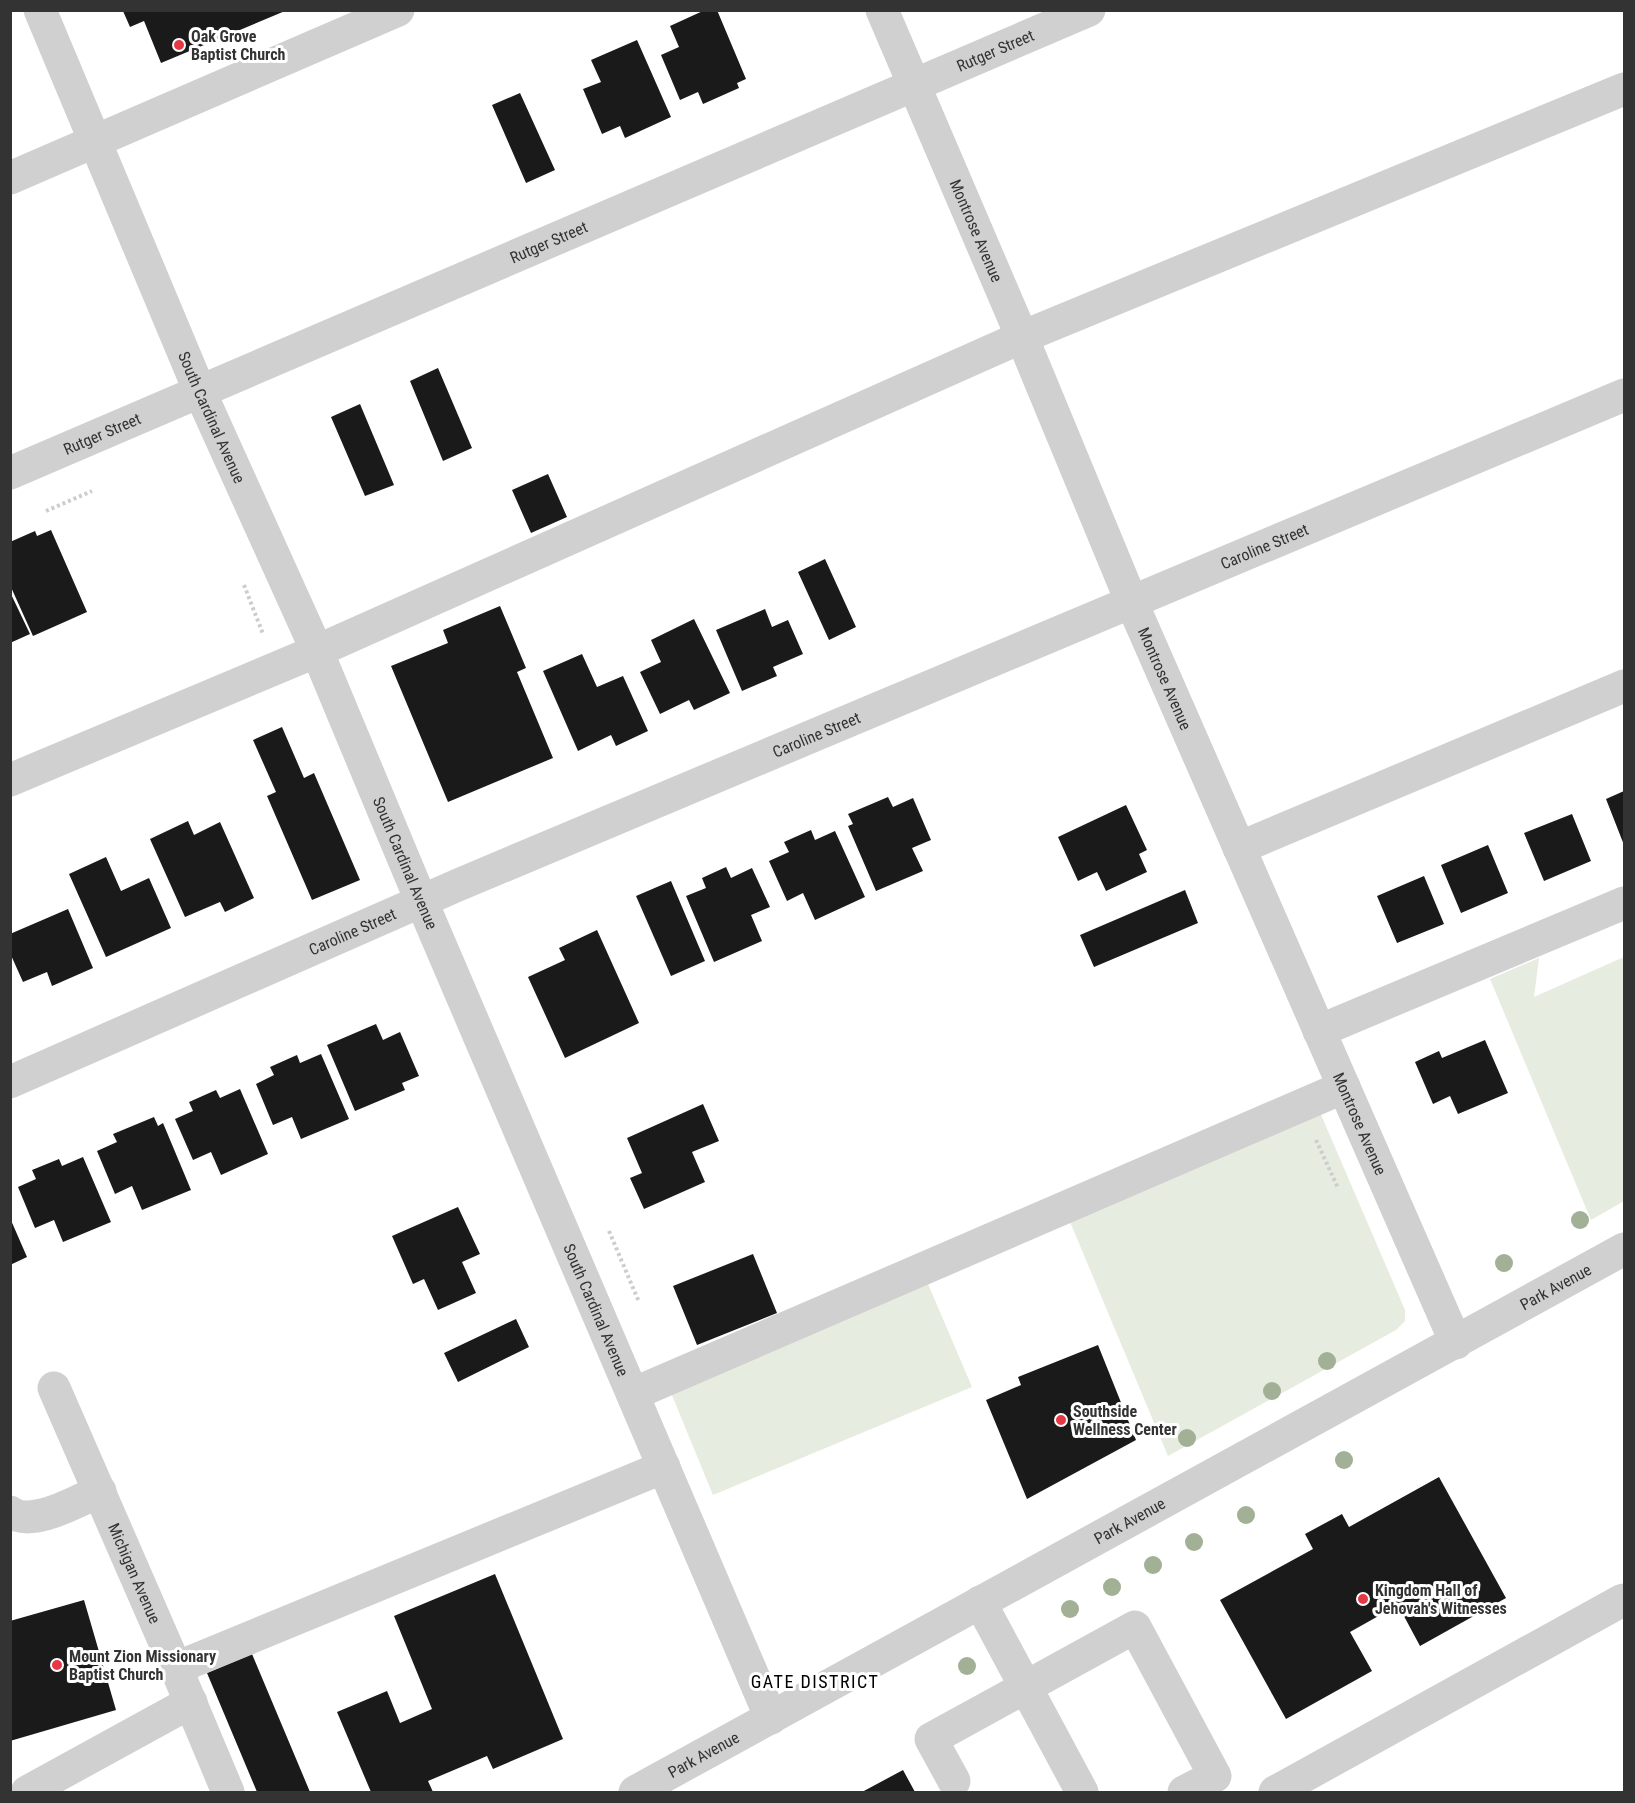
<svg xmlns="http://www.w3.org/2000/svg" width="1635" height="1803" font-family="'Roboto Condensed',sans-serif">
<style>
.green{fill:#e6ecdf}
.building{fill:#1a1a1a}
.lines{fill:none;stroke-linecap:round;stroke-linejoin:round}
.path{stroke:#cdcdcd;stroke-width:4;stroke-dasharray:3 3;stroke-linecap:butt}
.minor{stroke:#d0d0d0;stroke-width:33}
.tree{fill:#a2b095}
.poi-dot{fill:#e63946;stroke:#fff;stroke-width:2}
.labels{text-anchor:middle;dominant-baseline:central;stroke-width:6;stroke-linejoin:round;paint-order:stroke}
.poi-label{font-size:16px;font-weight:bold;fill:#333;stroke:#fff;text-anchor:start}
.street-label{font-size:16px;fill:#333;stroke:#fff}
.neighbourhood-label{font-size:18px;letter-spacing:1.5px;fill:#000;stroke:#fff}
</style>
<rect width="100%" height="100%" fill="#fff"/>
<path class="green" d="M1624,957V1201L1591,1220L1490,979L1539,958L1534,997Z
M1319,1110L1405,1310V1321L1396,1330L1168,1456L1068,1217Z
M925,1277L972,1387L713,1495L669,1388Z"/>
<path class="building" d="M705,10H717L746,79L737,83L739,88L703,104L698,92L680,100L661,55L679,47L670,26Z
M123,11H285L161,63L144,21L130,27Z
M637,40L671,117L625,138L620,126L602,134L583,89L601,82L591,60Z
M520,93L555,170L526,183L492,105Z
M438,368L472,448L443,461L410,381Z
M360,404L394,485L365,496L331,417Z
M548,474L567,517L531,533L512,490Z
M51,530L87,612L33,636L10,585V542L35,531L37,536Z
M825,559L856,627L829,640L798,572Z
M10,592L30,634L10,643Z
M500,606L526,668L517,672L553,758L448,802L391,666L448,643L443,630Z
M765,609L772,627L788,620L803,654L773,667L777,676L742,691L716,630Z
M694,619L730,693L694,710L689,700L660,714L640,672L661,662L651,640Z
M582,654L597,687L623,676L648,731L616,746L611,735L578,751L543,671Z
M282,727L304,778L314,773L360,880L312,900L267,796L276,792L253,740Z
M1624,791V845L1606,799Z
M888,797L893,807L913,798L931,840L912,848L923,871L876,891L848,826L853,824L848,814Z
M1126,805L1147,850L1139,854L1147,872L1106,891L1097,872L1078,881L1058,837Z
M1572,814L1591,861L1544,881L1524,833Z
M188,821L194,835L220,822L254,898L225,912L220,902L185,917L150,839Z
M811,830L815,840L835,831L865,897L815,920L803,893L787,901L769,861L789,852L784,842Z
M1488,845L1508,893L1461,913L1441,865Z
M106,857L121,891L149,878L171,928L106,957L69,874Z
M726,867L731,878L752,868L770,907L751,915L762,941L714,962L686,896L706,888L702,878Z
M1424,876L1444,924L1397,943L1377,896Z
M671,881L705,961L671,976L636,896Z
M1185,890L1198,923L1094,967L1080,935Z
M68,909L93,968L52,986L47,972L23,982L10,953V934Z
M597,930L639,1023L565,1058L528,977L565,960L559,948Z
M376,1024L383,1040L400,1032L419,1076L402,1083L405,1090L355,1111L327,1045Z
M1485,1040L1508,1093L1458,1114L1450,1096L1433,1104L1415,1062L1439,1051L1442,1058Z
M321,1054L349,1119L301,1139L292,1117L273,1125L256,1084L274,1075L270,1067L297,1055L300,1063Z
M240,1089L268,1154L221,1175L211,1152L193,1160L175,1119L193,1111L189,1102L216,1090L220,1098Z
M703,1104L719,1141L692,1152L705,1182L644,1209L630,1178L642,1173L627,1138Z
M154,1117L158,1126L163,1123L191,1190L142,1210L132,1186L115,1194L97,1151L117,1142L113,1134Z
M83,1157L111,1222L63,1242L54,1220L35,1228L18,1187L36,1179L32,1170L59,1159L62,1166Z
M458,1207L480,1254L462,1262L476,1293L438,1310L424,1279L413,1284L392,1236Z
M10,1218L27,1257L10,1265Z
M753,1254L777,1313L697,1345L673,1286Z
M516,1319L529,1347L458,1382L444,1353Z
M1098,1345L1136,1440L1027,1499L986,1400L1021,1385L1018,1377Z
M1439,1477L1506,1598L1420,1646L1398,1605L1350,1632L1372,1671L1286,1719L1220,1600L1313,1549L1305,1534L1342,1514L1349,1527Z
M495,1574L563,1739L493,1769L487,1756L428,1781L433,1792H371L337,1712L387,1691L400,1723L432,1709L394,1616Z
M84,1600L116,1710L10,1741V1621Z
M252,1654L310,1792H257L207,1673Z
M903,1770L915,1792H862Z"/>
<g class="lines">
<path class="path" d="M46,511L92,491
M244,585L263,634
M1316,1140L1338,1188
M609,1231L639,1302"/>
<g class="minor">
<path id="s1" d="M40,10L200,392L317,651L412,879L771,1718"/>
<path id="s2" d="M882,10L1022,337L1132,603L1456,1343"/>
<path d="M10,178L398,10"/>
<path id="s3" d="M10,473L1089,10"/>
<path d="M10,780L317,651L1022,337L1624,89"/>
<path d="M1239,848L1624,686"/>
<path d="M1319,1031L1624,903"/>
<path id="s4" d="M10,1082L458,885L1624,395"/>
<path id="s5" d="M54,1388L176,1668L228,1792"/>
<path d="M633,1394L1344,1087"/>
<path d="M10,1512C32,1528 77,1501 100,1491"/>
<path d="M980,1602L1082,1792"/>
<path d="M176,1668L664,1467"/>
<path d="M954,1781L931,1739L1135,1627L1215,1776L1184,1792"/>
<path d="M27,1792L191,1702"/>
<path id="s6" d="M635,1792L1624,1249"/>
<path d="M1275,1792L1621,1601L1624,1600"/>
</g>
</g>
<g class="tree">
<circle cx="1580" cy="1220" r="9"/>
<circle cx="1504" cy="1263" r="9"/>
<circle cx="1327" cy="1361" r="9"/>
<circle cx="1272" cy="1391" r="9"/>
<circle cx="1187" cy="1438" r="9"/>
<circle cx="1344" cy="1460" r="9"/>
<circle cx="1246" cy="1515" r="9"/>
<circle cx="1194" cy="1542" r="9"/>
<circle cx="1153" cy="1565" r="9"/>
<circle cx="1112" cy="1587" r="9"/>
<circle cx="1070" cy="1609" r="9"/>
<circle cx="967" cy="1666" r="9"/>
</g>
<g class="poi-dot">
<circle cx="179" cy="45" r="6"/>
<circle cx="1061" cy="1420" r="6"/>
<circle cx="1363" cy="1599" r="6"/>
<circle cx="57" cy="1665" r="6"/>
</g>
<g class="labels">
<g class="poi-label">
<text x="191" y="36">Oak Grove<tspan x="191" dy="18">Baptist Church</tspan></text>
<text x="1073" y="1411">Southside<tspan x="1073" dy="18">Wellness Center</tspan></text>
<text x="1375" y="1590">Kingdom Hall of<tspan x="1375" dy="18">Jehovah's Witnesses</tspan></text>
<text x="69" y="1656">Mount Zion Missionary<tspan x="69" dy="18">Baptist Church</tspan></text>
</g>
<g class="street-label">
<text stroke="none"><textPath href="#s3" startOffset="1072">Rutger Street</textPath></text>
<text stroke="none"><textPath href="#s2" startOffset="240">Montrose Avenue</textPath></text>
<text stroke="none"><textPath href="#s3" startOffset="586">Rutger Street</textPath></text>
<text stroke="none"><textPath href="#s1" startOffset="442">South Cardinal Avenue</textPath></text>
<text stroke="none"><textPath href="#s3" startOffset="100">Rutger Street</textPath></text>
<text stroke="none"><textPath href="#s4" startOffset="1364">Caroline Street</textPath></text>
<text stroke="none"><textPath href="#s2" startOffset="726">Montrose Avenue</textPath></text>
<text stroke="none"><textPath href="#s4" startOffset="878">Caroline Street</textPath></text>
<text stroke="none"><textPath href="#s1" startOffset="928">South Cardinal Avenue</textPath></text>
<text stroke="none"><textPath href="#s4" startOffset="374">Caroline Street</textPath></text>
<text stroke="none"><textPath href="#s2" startOffset="1212">Montrose Avenue</textPath></text>
<text stroke="none"><textPath href="#s6" startOffset="1050">Park Avenue</textPath></text>
<text stroke="none"><textPath href="#s1" startOffset="1414">South Cardinal Avenue</textPath></text>
<text stroke="none"><textPath href="#s6" startOffset="564">Park Avenue</textPath></text>
<text stroke="none"><textPath href="#s5" startOffset="202">Michigan Avenue</textPath></text>
<text stroke="none"><textPath href="#s6" startOffset="78">Park Avenue</textPath></text>
</g>
<g class="neighbourhood-label">
<text x="815" y="1681">GATE DISTRICT</text>
</g>
</g>
<rect width="1635" height="1803" fill="none" stroke="#333333" stroke-width="24"/>
</svg>
